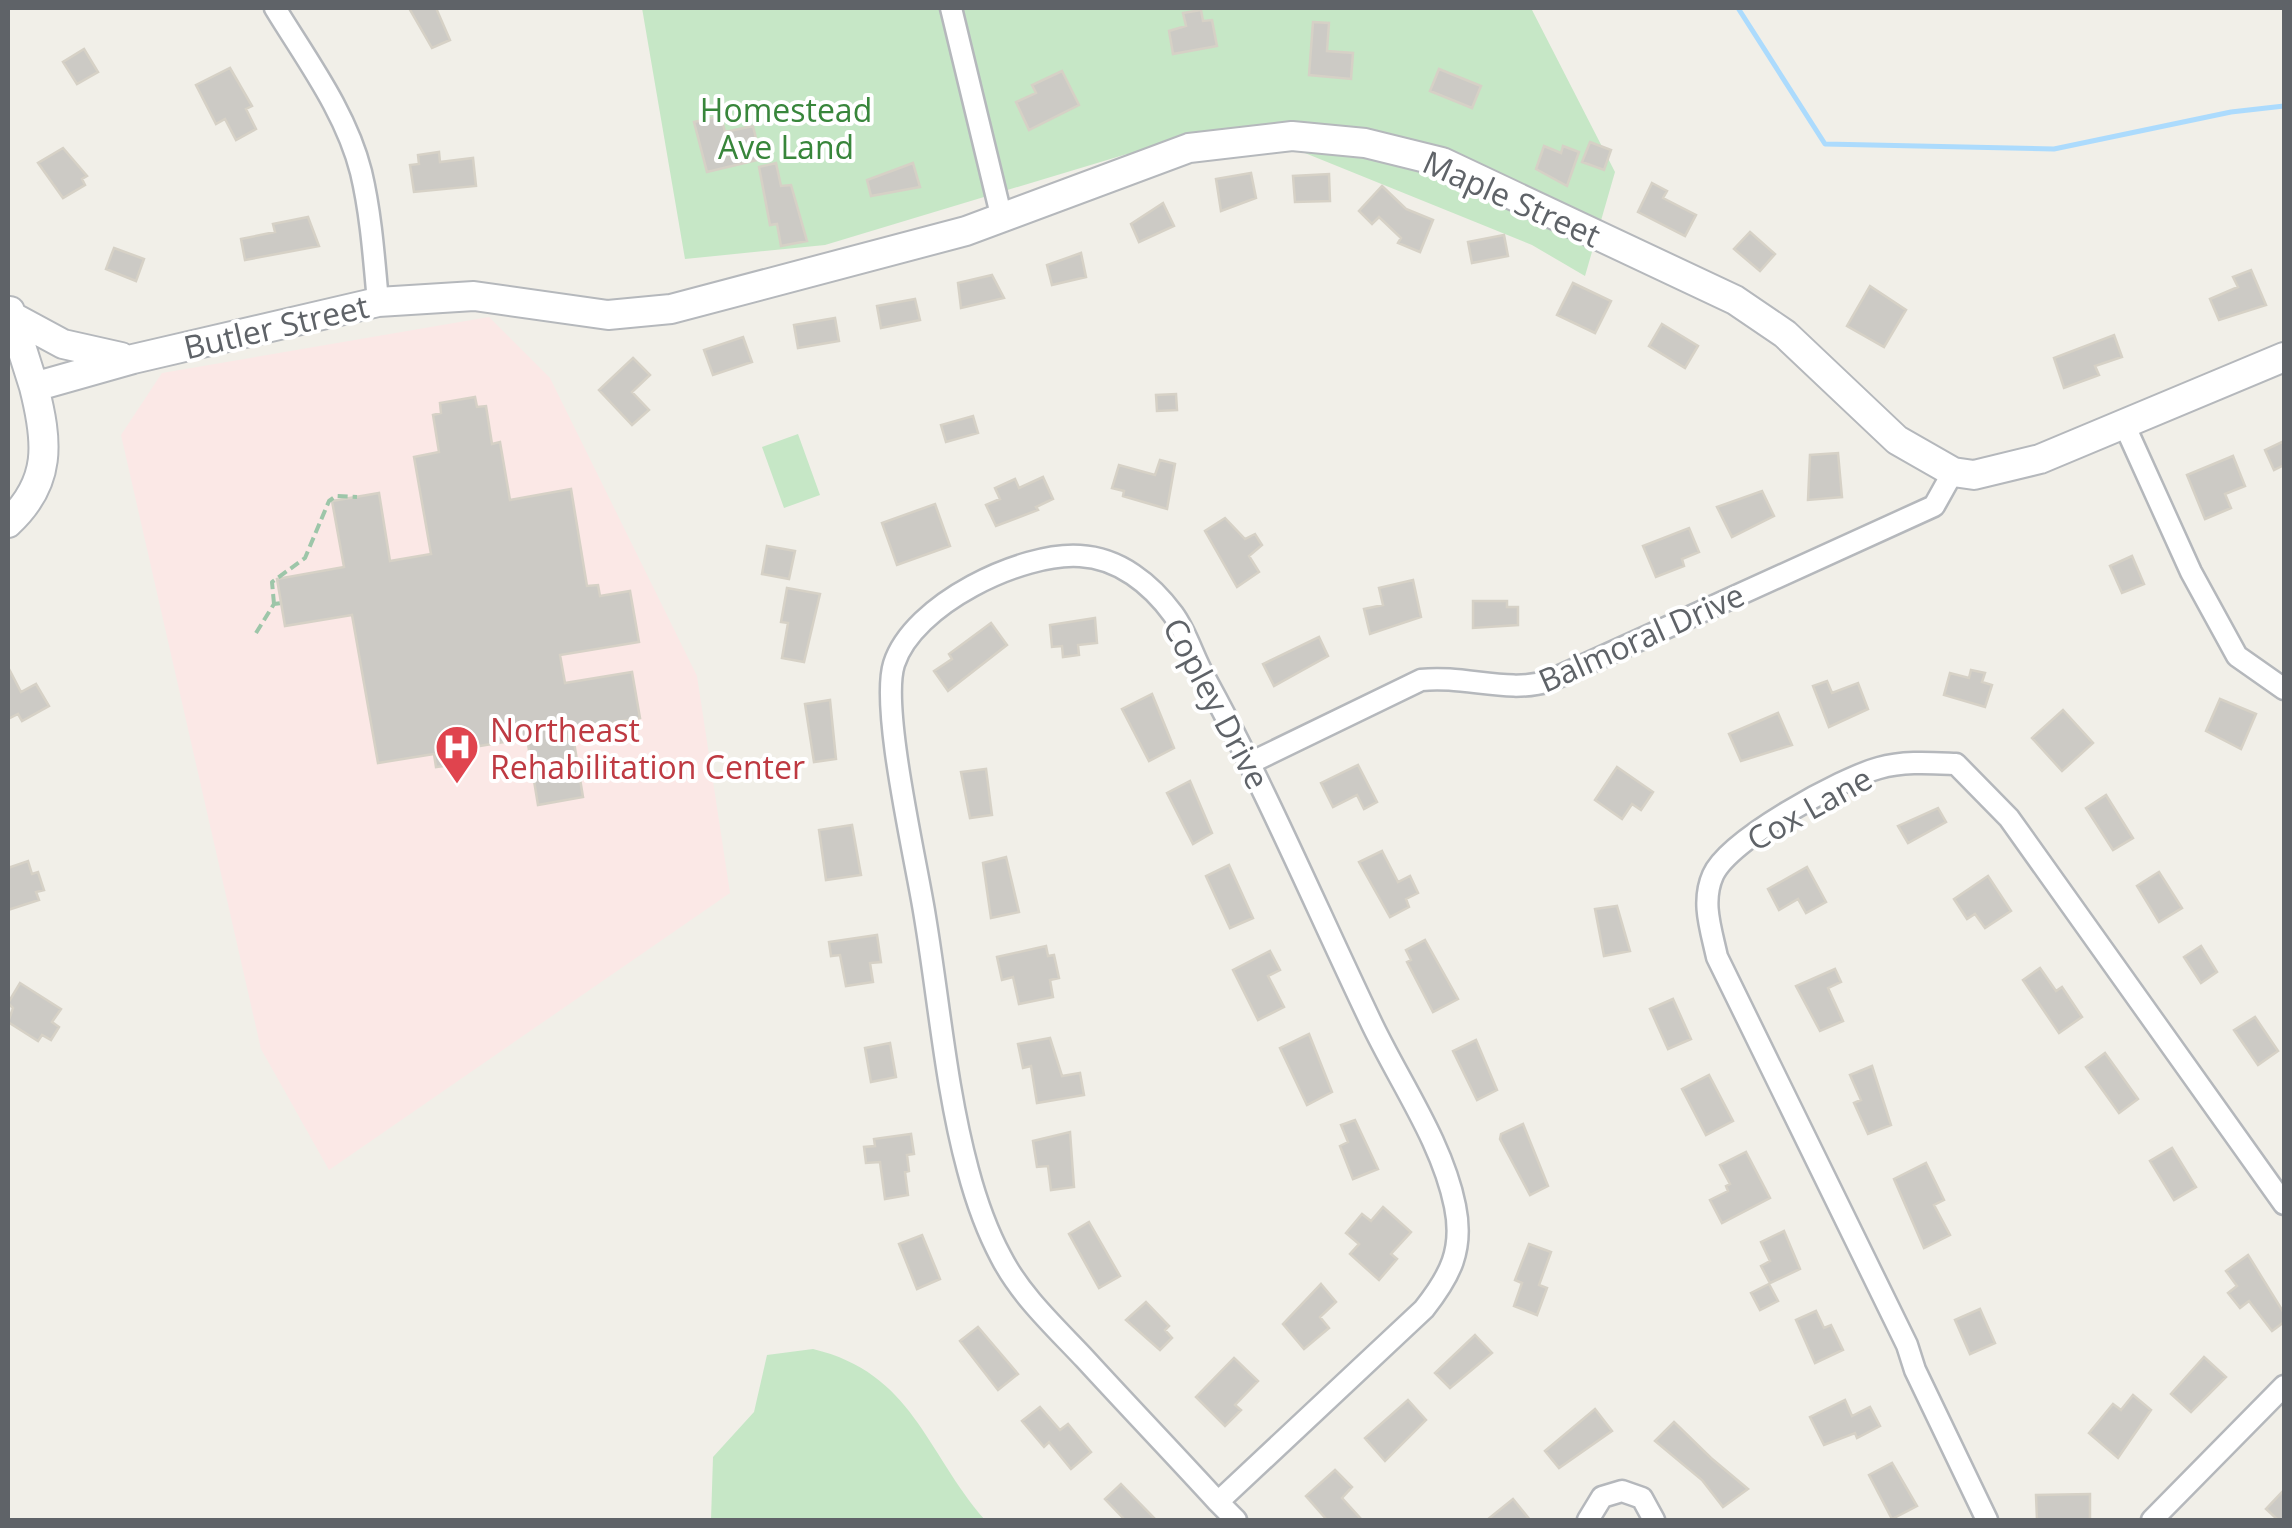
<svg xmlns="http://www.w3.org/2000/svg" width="2292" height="1528" font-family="'Open Sans',sans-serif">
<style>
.medical{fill:#fbe8e6}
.green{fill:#c6e7c6}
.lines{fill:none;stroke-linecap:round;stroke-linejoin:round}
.stream{stroke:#acdbfd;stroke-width:5}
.building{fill:#cccac5;stroke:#d6d1c6;stroke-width:2.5}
.minor-casing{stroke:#b5b8bc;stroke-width:25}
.tertiary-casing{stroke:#b5b8bc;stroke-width:32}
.path{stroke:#9dc6a9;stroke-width:4;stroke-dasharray:10 5;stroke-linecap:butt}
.minor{stroke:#fff;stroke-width:20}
.tertiary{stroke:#fff;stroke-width:28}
.labels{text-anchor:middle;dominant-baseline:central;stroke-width:8;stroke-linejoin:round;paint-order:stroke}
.park-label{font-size:32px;fill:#38863b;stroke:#fff}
.street-label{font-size:32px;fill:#5f6368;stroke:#fff}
.health-label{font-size:32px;fill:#be3a42;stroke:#fff;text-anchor:start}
</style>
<rect width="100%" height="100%" fill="#f1efe8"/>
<path class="medical" d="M489,317L550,378L697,676L730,893L329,1170L261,1049L121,435L162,373Z"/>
<path class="green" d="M642,8H1531L1615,172L1585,276L1532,245L1295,149L1127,154L825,245L685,259Z
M798,434L820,495L784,508L762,447Z
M813,1349C913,1373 925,1451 985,1520H711L713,1457L754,1412L767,1355Z"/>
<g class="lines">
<path class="stream" d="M1738,8L1825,144L2054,149L2231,112L2284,106"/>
</g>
<path class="building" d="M409,8H436L450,40L432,48Z
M1201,10L1203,21L1212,20L1217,46L1173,54L1169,31L1186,26L1183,13Z
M1313,22L1329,23L1327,51L1353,53L1351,79L1309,75Z
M84,49L98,72L77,84L63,62Z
M230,68L252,106L246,109L256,129L236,140L225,119L216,124L196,85Z
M1439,69L1481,86L1472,108L1430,91Z
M1062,71L1079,105L1029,130L1016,102L1036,93L1032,85Z
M721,116L725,132L753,126L761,159L707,172L694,122Z
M1590,142L1611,150L1604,170L1582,162Z
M1544,146L1561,153L1563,146L1579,152L1567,186L1536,169Z
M63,148L87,176L82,179L85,185L63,198L38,163Z
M439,152L440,162L473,158L476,186L414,192L410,165L419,164L418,155Z
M776,163L781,186L791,185L807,241L781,246L777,224L770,225L759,167Z
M913,163L920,187L871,196L867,180Z
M1251,173L1256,198L1221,211L1216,179Z
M1329,174L1330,201L1295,202L1293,176Z
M1652,183L1667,191L1663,198L1696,215L1685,236L1638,212Z
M1382,186L1406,209L1433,220L1420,252L1398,243L1401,238L1379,217L1372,224L1359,211Z
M1163,203L1174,226L1139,242L1131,224Z
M308,217L319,246L245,260L241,239L275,232L273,224Z
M1750,232L1775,254L1760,271L1734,249Z
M1504,235L1508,256L1472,263L1468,242Z
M114,248L144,259L136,281L106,269Z
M1081,253L1086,277L1052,285L1047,265Z
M2251,270L2266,305L2219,320L2210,299L2238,287L2233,277Z
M992,275L1004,298L961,308L958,283Z
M1573,283L1611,301L1595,333L1557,315Z
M1870,286L1906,310L1884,347L1847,326Z
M915,299L920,320L881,328L877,306Z
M835,318L839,341L798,348L794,325Z
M1662,324L1698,346L1685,368L1649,346Z
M2114,335L2122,357L2095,366L2099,375L2064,388L2054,358Z
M743,337L752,362L713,375L704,350Z
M633,358L650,375L632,392L649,410L632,425L599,390Z
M1176,394L1177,410L1157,411L1156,395Z
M475,397L477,407L486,406L492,444L500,442L510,500L571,489L587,586L598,585L600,596L630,591L639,642L560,655L565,683L632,672L640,718L572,730L583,797L538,805L527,738L450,751L452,765L436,767L434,754L378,763L352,615L285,626L277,579L344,567L332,501L379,493L390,561L431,554L414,457L439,452L433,415L441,413L440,403Z
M973,416L978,433L946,442L941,425Z
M2284,441V465L2274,470L2265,450Z
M1838,453L1842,497L1808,500L1810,455Z
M2233,456L2245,486L2225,494L2231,508L2205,519L2187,475Z
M1160,460L1175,464L1167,509L1123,496L1124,491L1112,488L1119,465L1155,475Z
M1043,477L1053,499L1036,507L1038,510L996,526L986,505L1000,499L995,488L1015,479L1019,488Z
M1762,491L1774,516L1732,537L1717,507Z
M935,504L950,546L897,565L882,523Z
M1225,518L1245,539L1255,534L1262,545L1249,556L1259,572L1237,587L1205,531Z
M1689,528L1699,552L1682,559L1684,566L1656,577L1643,546Z
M767,546L795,551L789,579L762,574Z
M2132,556L2144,584L2122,593L2110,566Z
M1413,580L1421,617L1370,634L1364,609L1383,605L1379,588Z
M787,588L820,594L804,662L782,658L788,623L781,622Z
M1473,601H1507V607H1518V625L1473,628Z
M1095,618L1097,643L1078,645L1079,655L1063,657L1062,646L1052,647L1050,625Z
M991,623L1007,645L948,691L934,671L952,659L949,654Z
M1319,637L1328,656L1274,686L1263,664Z
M8,667L21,692L36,684L49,706L22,721L18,714L8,719Z
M1971,670L1985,673L1982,682L1992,685L1985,707L1944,695L1950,673L1969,678Z
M1827,681L1832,693L1858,683L1868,709L1829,727L1813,686Z
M1152,694L1174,748L1149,761L1122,709Z
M2220,699L2256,714L2241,749L2206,731Z
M830,700L836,759L814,762L805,704Z
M2063,710L2093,743L2062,771L2032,738Z
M1778,713L1792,745L1741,761L1729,734Z
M1358,765L1377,802L1364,809L1357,795L1333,807L1321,783Z
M1617,767L1653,792L1641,810L1632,804L1622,819L1595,800Z
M986,769L992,815L970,818L961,772Z
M1190,781L1212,833L1193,844L1167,793Z
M2106,795L2133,838L2113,850L2086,808Z
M1938,808L1946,822L1908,843L1898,826Z
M852,825L861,875L826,880L819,830Z
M1382,851L1398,882L1410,876L1418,893L1406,899L1409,907L1390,917L1359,862Z
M1006,857L1019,912L991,918L983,863Z
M28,861L32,874L38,872L44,890L36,892L39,900L8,910V868Z
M1229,865L1253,918L1230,928L1206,876Z
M1807,867L1826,902L1806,913L1798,899L1779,910L1768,889Z
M2159,872L2182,908L2159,922L2137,886Z
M1988,876L2011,911L1985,928L1975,914L1967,919L1954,899Z
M1617,906L1630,951L1604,956L1595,909Z
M877,935L881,962L870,963L873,982L846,986L840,955L831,956L829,942Z
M1425,940L1458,999L1433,1012L1407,962L1411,960L1406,950Z
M1046,946L1048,956L1054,955L1059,978L1050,980L1053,997L1019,1004L1013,977L1002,980L997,957Z
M2201,946L2217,972L2201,983L2184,957Z
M1270,951L1280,970L1268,976L1284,1007L1258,1020L1233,970Z
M2040,968L2056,991L2062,987L2082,1017L2059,1033L2023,980Z
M1835,969L1841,982L1828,988L1843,1021L1820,1031L1796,986Z
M20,983L61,1009L52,1022L59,1027L51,1040L42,1035L38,1041L8,1022L13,1008L8,1003Z
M1673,999L1691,1039L1668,1049L1650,1009Z
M2255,1017L2278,1051L2258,1065L2234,1030Z
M1309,1034L1332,1092L1307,1105L1280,1048Z
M1050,1038L1062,1076L1080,1073L1084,1095L1037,1103L1031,1066L1023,1068L1018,1044Z
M1476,1040L1497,1090L1477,1100L1453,1051Z
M890,1043L896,1077L871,1082L865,1048Z
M2105,1053L2138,1099L2119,1113L2086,1067Z
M1872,1066L1891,1125L1868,1134L1854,1103L1861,1100L1850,1075Z
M1709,1075L1733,1121L1706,1135L1682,1089Z
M1355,1120L1378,1169L1353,1179L1340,1146L1348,1142L1341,1125Z
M1523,1124L1548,1186L1530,1195L1500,1139L1501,1134Z
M1070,1132L1074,1187L1051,1190L1048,1166L1037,1167L1033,1141Z
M911,1134L914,1154L907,1155L909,1171L905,1172L908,1195L885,1199L880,1162L866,1163L864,1147L875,1146L874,1139Z
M2172,1148L2196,1187L2174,1200L2150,1161Z
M1746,1152L1770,1198L1722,1223L1710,1200L1728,1191L1726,1186L1730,1184L1720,1165Z
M1926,1163L1944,1200L1934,1205L1950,1235L1924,1248L1894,1179Z
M1383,1207L1411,1232L1391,1254L1397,1259L1379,1280L1350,1254L1359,1244L1346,1233L1362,1214L1371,1221Z
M1089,1222L1120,1276L1099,1288L1069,1234Z
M1784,1231L1800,1269L1770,1283L1761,1266L1770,1261L1761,1242Z
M922,1235L940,1279L917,1289L899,1244Z
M1529,1244L1551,1252L1539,1285L1547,1288L1537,1315L1514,1306L1522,1283L1515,1280Z
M2248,1255L2284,1313V1322L2272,1331L2249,1301L2240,1308L2228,1293L2237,1286L2226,1271Z
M1321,1284L1336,1302L1320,1317L1329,1328L1304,1349L1283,1324Z
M1769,1284L1778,1301L1760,1310L1751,1293Z
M1146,1302L1169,1326L1165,1330L1172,1338L1160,1350L1126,1320Z
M1980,1309L1995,1343L1970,1354L1955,1320Z
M1816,1311L1824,1328L1831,1325L1843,1350L1815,1363L1796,1320Z
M978,1327L1018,1374L998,1390L960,1341Z
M1475,1335L1492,1353L1450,1388L1435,1373Z
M2204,1357L2226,1377L2191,1412L2171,1394Z
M1234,1358L1258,1381L1235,1405L1241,1410L1225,1426L1196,1397Z
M2133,1395L2151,1410L2118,1458L2089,1433L2113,1404L2121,1410Z
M1408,1400L1426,1420L1385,1461L1365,1438Z
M1845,1400L1852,1416L1870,1407L1880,1426L1857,1438L1855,1433L1824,1445L1810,1417Z
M1040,1407L1060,1430L1068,1424L1091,1452L1071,1469L1049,1442L1044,1447L1022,1421Z
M1595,1409L1612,1431L1559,1468L1545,1451Z
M1674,1422L1711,1458L1748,1489L1723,1507L1702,1480L1655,1441Z
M1892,1463L1917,1506L1892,1519L1869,1475Z
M1335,1470L1352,1487L1342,1498L1362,1520H1327L1306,1496Z
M1121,1484L1156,1520H1125L1105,1499Z
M2284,1490V1520H2278L2266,1509Z
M2090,1494V1519L2037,1520L2036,1495Z
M1513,1499L1530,1520H1487Z"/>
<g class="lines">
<defs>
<path id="minor" d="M275,8C306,59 346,112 361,172C371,214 374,258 378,302
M951,8L1002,219
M2124,424L2191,572L2237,656L2284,689
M1252,762L1421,680C1465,675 1508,694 1549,681L1934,506L1953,472
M1218,1502L1424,1309C1450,1276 1464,1250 1455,1206C1442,1141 1398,1080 1370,1020C1315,905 1266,789 1205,678C1193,657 1187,633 1173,614C1151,584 1119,558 1080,556C1022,552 913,604 894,664C880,709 917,864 925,917C939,1001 946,1089 968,1170C976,1200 986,1229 1001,1257C1021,1296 1055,1327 1085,1359C1129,1407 1174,1454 1218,1502L1236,1520
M1588,1520L1602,1497L1622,1491L1642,1498L1654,1520
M1987,1520L1915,1370L1907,1345L1717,957C1711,929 1701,902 1713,875C1729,839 1842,778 1879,768C1904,761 1931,763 1956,764L2009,818L2284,1204
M2152,1520L2284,1386"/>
<path id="tertiary" d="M10,311L34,387
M13,317L63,344L121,357
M8,523C52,482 48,442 34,387L133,359L378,302L474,296L608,315L671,309L966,231L1189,148L1292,136L1365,143L1442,162L1735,300L1785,334L1897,440L1953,472L1974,475L2040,459L2284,357"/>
</defs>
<use href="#minor" class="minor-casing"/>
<use href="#tertiary" class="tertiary-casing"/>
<path class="path" d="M274,604L272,582L305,558L329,501L336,496L357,497
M256,633L274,604L281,603"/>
<use href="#minor" class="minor"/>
<use href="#tertiary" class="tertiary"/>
</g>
<defs>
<symbol id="hospital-pin" viewBox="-11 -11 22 30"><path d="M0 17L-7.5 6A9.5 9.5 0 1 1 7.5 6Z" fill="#e0444e" stroke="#fff"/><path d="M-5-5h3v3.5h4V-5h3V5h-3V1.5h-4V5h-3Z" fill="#fff"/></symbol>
</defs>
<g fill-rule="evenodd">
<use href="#hospital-pin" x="432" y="722" width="50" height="68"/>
</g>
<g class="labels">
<g class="park-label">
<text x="786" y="109">Homestead<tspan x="786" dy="37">Ave Land</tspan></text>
</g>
<g class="street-label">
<text transform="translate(1512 198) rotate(24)">Maple Street</text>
<text transform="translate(276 326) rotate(-13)">Butler Street</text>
<text transform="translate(1641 637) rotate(-24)">Balmoral Drive</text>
<text transform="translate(1217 703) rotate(62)">Copley Drive</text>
<text transform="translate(1809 808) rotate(-29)">Cox Lane</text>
</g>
<g class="health-label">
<text x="490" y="729">Northeast<tspan x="490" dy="37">Rehabilitation Center</tspan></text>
</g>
</g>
<rect width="2292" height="1528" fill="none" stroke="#5f6368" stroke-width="20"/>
</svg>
